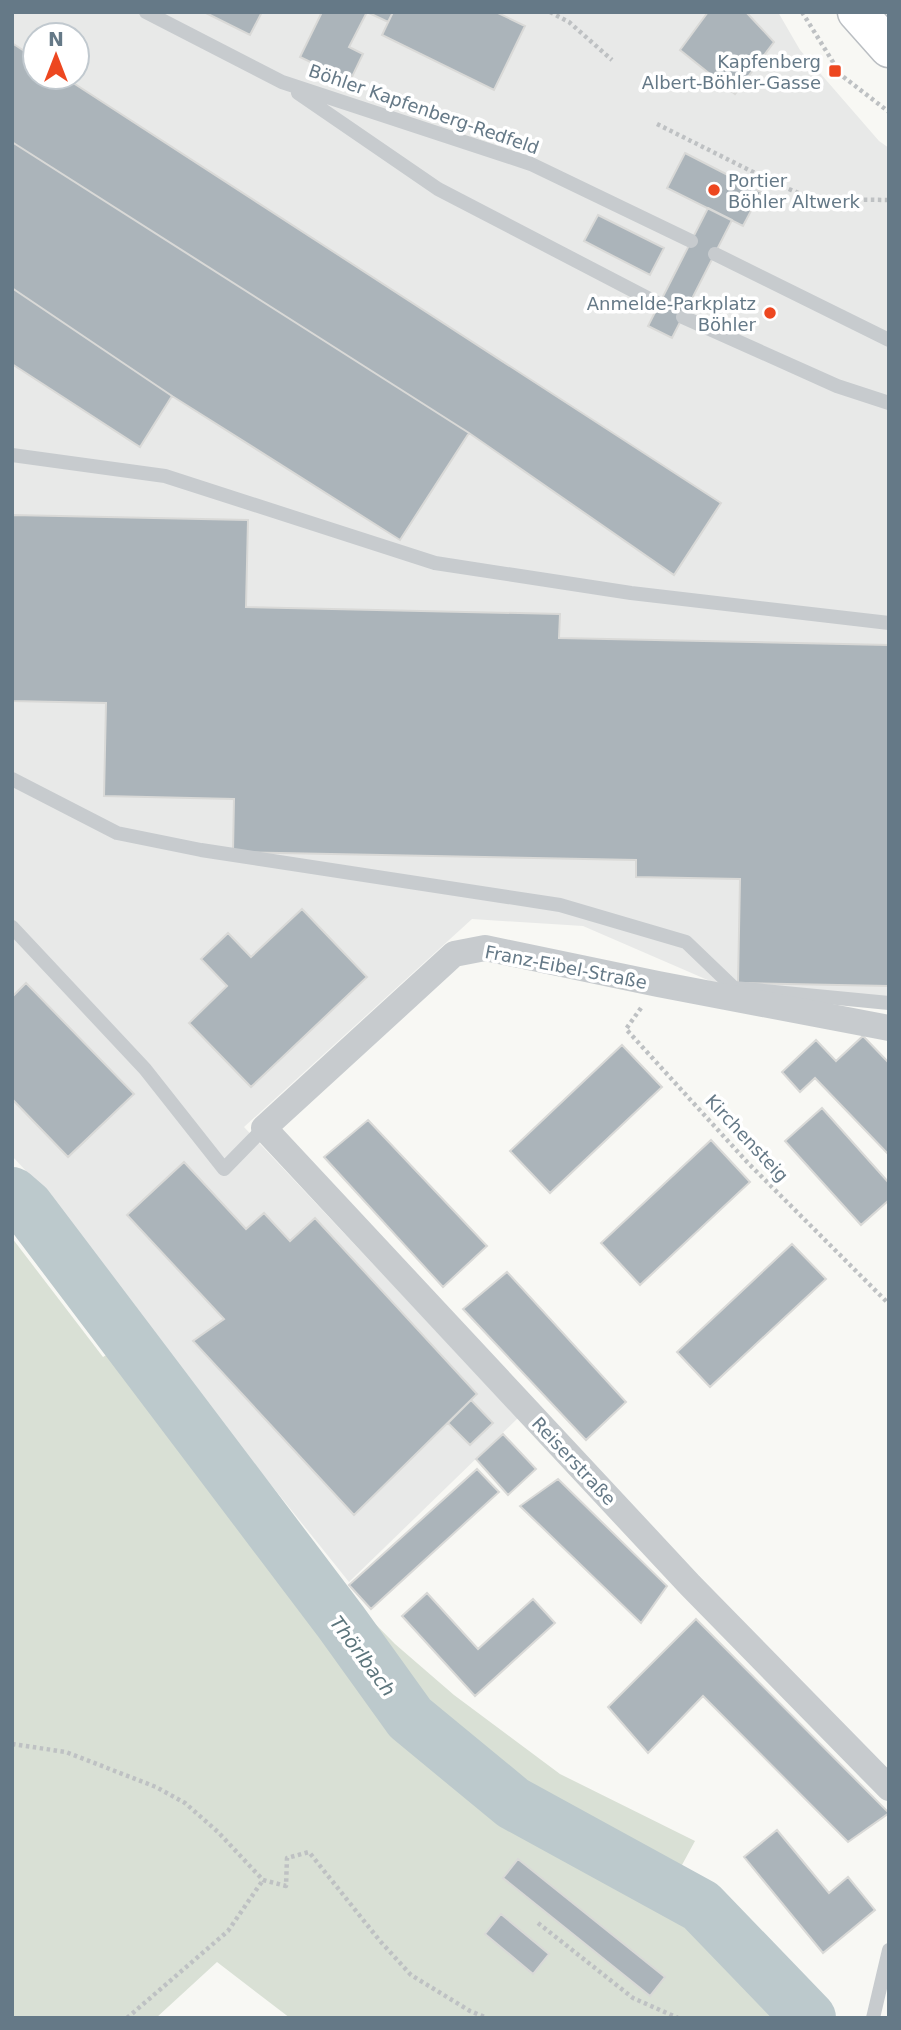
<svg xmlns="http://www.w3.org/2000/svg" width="901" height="2030" font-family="'DejaVu Sans',sans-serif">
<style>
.built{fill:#e8e9e8;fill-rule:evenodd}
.green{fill:#d9e0d5}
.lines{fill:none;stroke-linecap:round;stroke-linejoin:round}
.river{stroke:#bcc9cc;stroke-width:54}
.building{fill:#abb4ba;stroke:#d9d9d7;stroke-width:2}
.primary-casing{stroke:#babec2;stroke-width:41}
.path{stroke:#bec1c3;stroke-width:4.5;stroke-dasharray:3.5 3.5;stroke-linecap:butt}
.service{stroke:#c7cbce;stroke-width:14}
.minor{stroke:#c7cbce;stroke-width:26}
.primary{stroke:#fff;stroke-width:38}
.poi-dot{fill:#ed4720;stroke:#fff;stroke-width:2.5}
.labels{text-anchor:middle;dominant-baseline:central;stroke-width:7;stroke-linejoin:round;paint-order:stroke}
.poi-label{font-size:18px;fill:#657987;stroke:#fff;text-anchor:end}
.street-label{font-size:18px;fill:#657987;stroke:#fff}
.water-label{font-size:19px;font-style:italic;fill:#5c757c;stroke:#fff}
</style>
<rect width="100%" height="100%" fill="#f8f8f4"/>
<path class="built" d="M12,12H778L800,50L879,141L889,148V1009L740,994L583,926L472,919L244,1127L518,1418L349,1582L183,1375L57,1204L12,1156ZM35,35H77V77H35Z"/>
<path class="green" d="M12,1238L103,1357L139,1335L271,1489L339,1587L395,1644L454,1695L560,1774L695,1841L658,1909L708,1941L780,2018H290L217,1962L156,2018H12Z"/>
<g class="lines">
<path class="river" d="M12,1194L27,1207L341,1622L410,1718L513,1803L701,1906L809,2018"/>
</g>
<path class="building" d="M204,12H262L250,35Z
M322,12H367L349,47L363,54L350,81L300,57Z
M367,12H393L388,22Z
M393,12H496L525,26L494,90L382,35Z
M708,12H746L774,42L735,94L680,50Z
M12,43L35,58V77H64L721,503L674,575L469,433L12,142Z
M12,142L469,433L400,540L172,396L12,288Z
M685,153L761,192L743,226L667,188Z
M708,208L732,220L672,338L648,326Z
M598,215L664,248L650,275L584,241Z
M12,288L172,396L140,447L12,364Z
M12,515L248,520L246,607L560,614L559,638L889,645V986L738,983L740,879L636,877V860L233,852L234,799L104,796L106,703L12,701Z
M302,909L367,977L251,1087L189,1023L227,986L201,959L228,933L251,957Z
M26,983L134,1094L68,1157L12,1099V997Z
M863,1036L889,1063V1155L815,1078L800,1092L782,1072L816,1040L836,1061Z
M622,1045L662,1087L550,1193L510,1151Z
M822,1108L889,1183V1200L861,1225L785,1141Z
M368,1120L487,1246L443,1287L324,1157Z
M711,1140L750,1182L640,1285L601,1243Z
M184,1162L246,1229L264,1213L290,1241L315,1218L477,1394L354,1515L193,1341L224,1319L127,1215Z
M792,1244L826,1279L710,1387L677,1352Z
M507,1272L626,1402L586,1440L463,1309Z
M471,1400L493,1423L470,1445L448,1423Z
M503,1434L536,1469L508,1495L476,1459Z
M477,1469L499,1492L371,1609L349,1585Z
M558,1479L667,1586L641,1623L520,1506Z
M427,1593L478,1649L533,1599L555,1623L475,1696L402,1616Z
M696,1619L889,1813L848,1842L703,1696L648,1753L608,1707Z
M777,1830L829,1893L848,1877L875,1910L823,1953L744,1857Z
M518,1859L665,1977L650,1996L503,1878Z
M501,1914L549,1954L533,1974L485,1934Z"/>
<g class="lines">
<defs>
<path id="primary" d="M857,12L889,48"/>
</defs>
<use href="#primary" class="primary-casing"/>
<path class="path" d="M550,12L569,22L612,60
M802,12L841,75L889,112
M657,124L779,185L813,199L889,200
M641,1008L626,1029L748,1163L889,1304
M12,1744L66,1752L156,1787L185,1803L218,1832L263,1880L286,1886L287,1858L309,1852L380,1941L411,1975L470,2011L487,2018
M538,1923L633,1998L678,2018
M127,2018L228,1931L263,1880"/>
<path class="service" d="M146,12L282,82L531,164L691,241
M298,93L438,189L659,304
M715,254L889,340
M683,317L837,386L889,403
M12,455L165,476L435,563L631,593L889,623
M12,779L117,833L201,850L560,905L686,942L734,988L889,1003
M12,927L145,1069L224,1169L264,1128
M873,2018L889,1950"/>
<path class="minor" d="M889,1028L658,984L485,948L454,954L264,1128L690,1585L889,1788"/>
<use href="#primary" class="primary"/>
</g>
<g class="poi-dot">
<rect x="828" y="64" width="14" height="14" rx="3.5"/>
<circle cx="714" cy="190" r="7"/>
<circle cx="770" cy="313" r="7"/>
</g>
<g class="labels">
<g class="poi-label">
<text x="821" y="61">Kapfenberg<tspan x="821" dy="21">Albert-Böhler-Gasse</tspan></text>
<text x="728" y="180" text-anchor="start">Portier<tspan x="728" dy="21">Böhler Altwerk</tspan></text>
<text x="756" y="303">Anmelde-Parkplatz<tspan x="756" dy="21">Böhler</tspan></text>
</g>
<g class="street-label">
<text transform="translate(424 109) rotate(19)">Böhler Kapfenberg-Redfeld</text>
<text transform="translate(566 967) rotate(11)">Franz-Eibel-Straße</text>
<text transform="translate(747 1138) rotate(47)">Kirchensteig</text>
<text transform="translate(574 1461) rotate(47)">Reiserstraße</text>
</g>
<g class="water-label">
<text transform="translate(363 1656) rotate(53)">Thörlbach</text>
</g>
</g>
<rect width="901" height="2030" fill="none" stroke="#657987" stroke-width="28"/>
<g transform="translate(56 56)"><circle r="33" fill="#ffffff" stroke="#c1c9cf" stroke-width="2"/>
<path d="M0-5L12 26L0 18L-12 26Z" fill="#ed4720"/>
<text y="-10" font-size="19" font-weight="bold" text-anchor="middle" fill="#657987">N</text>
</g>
</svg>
